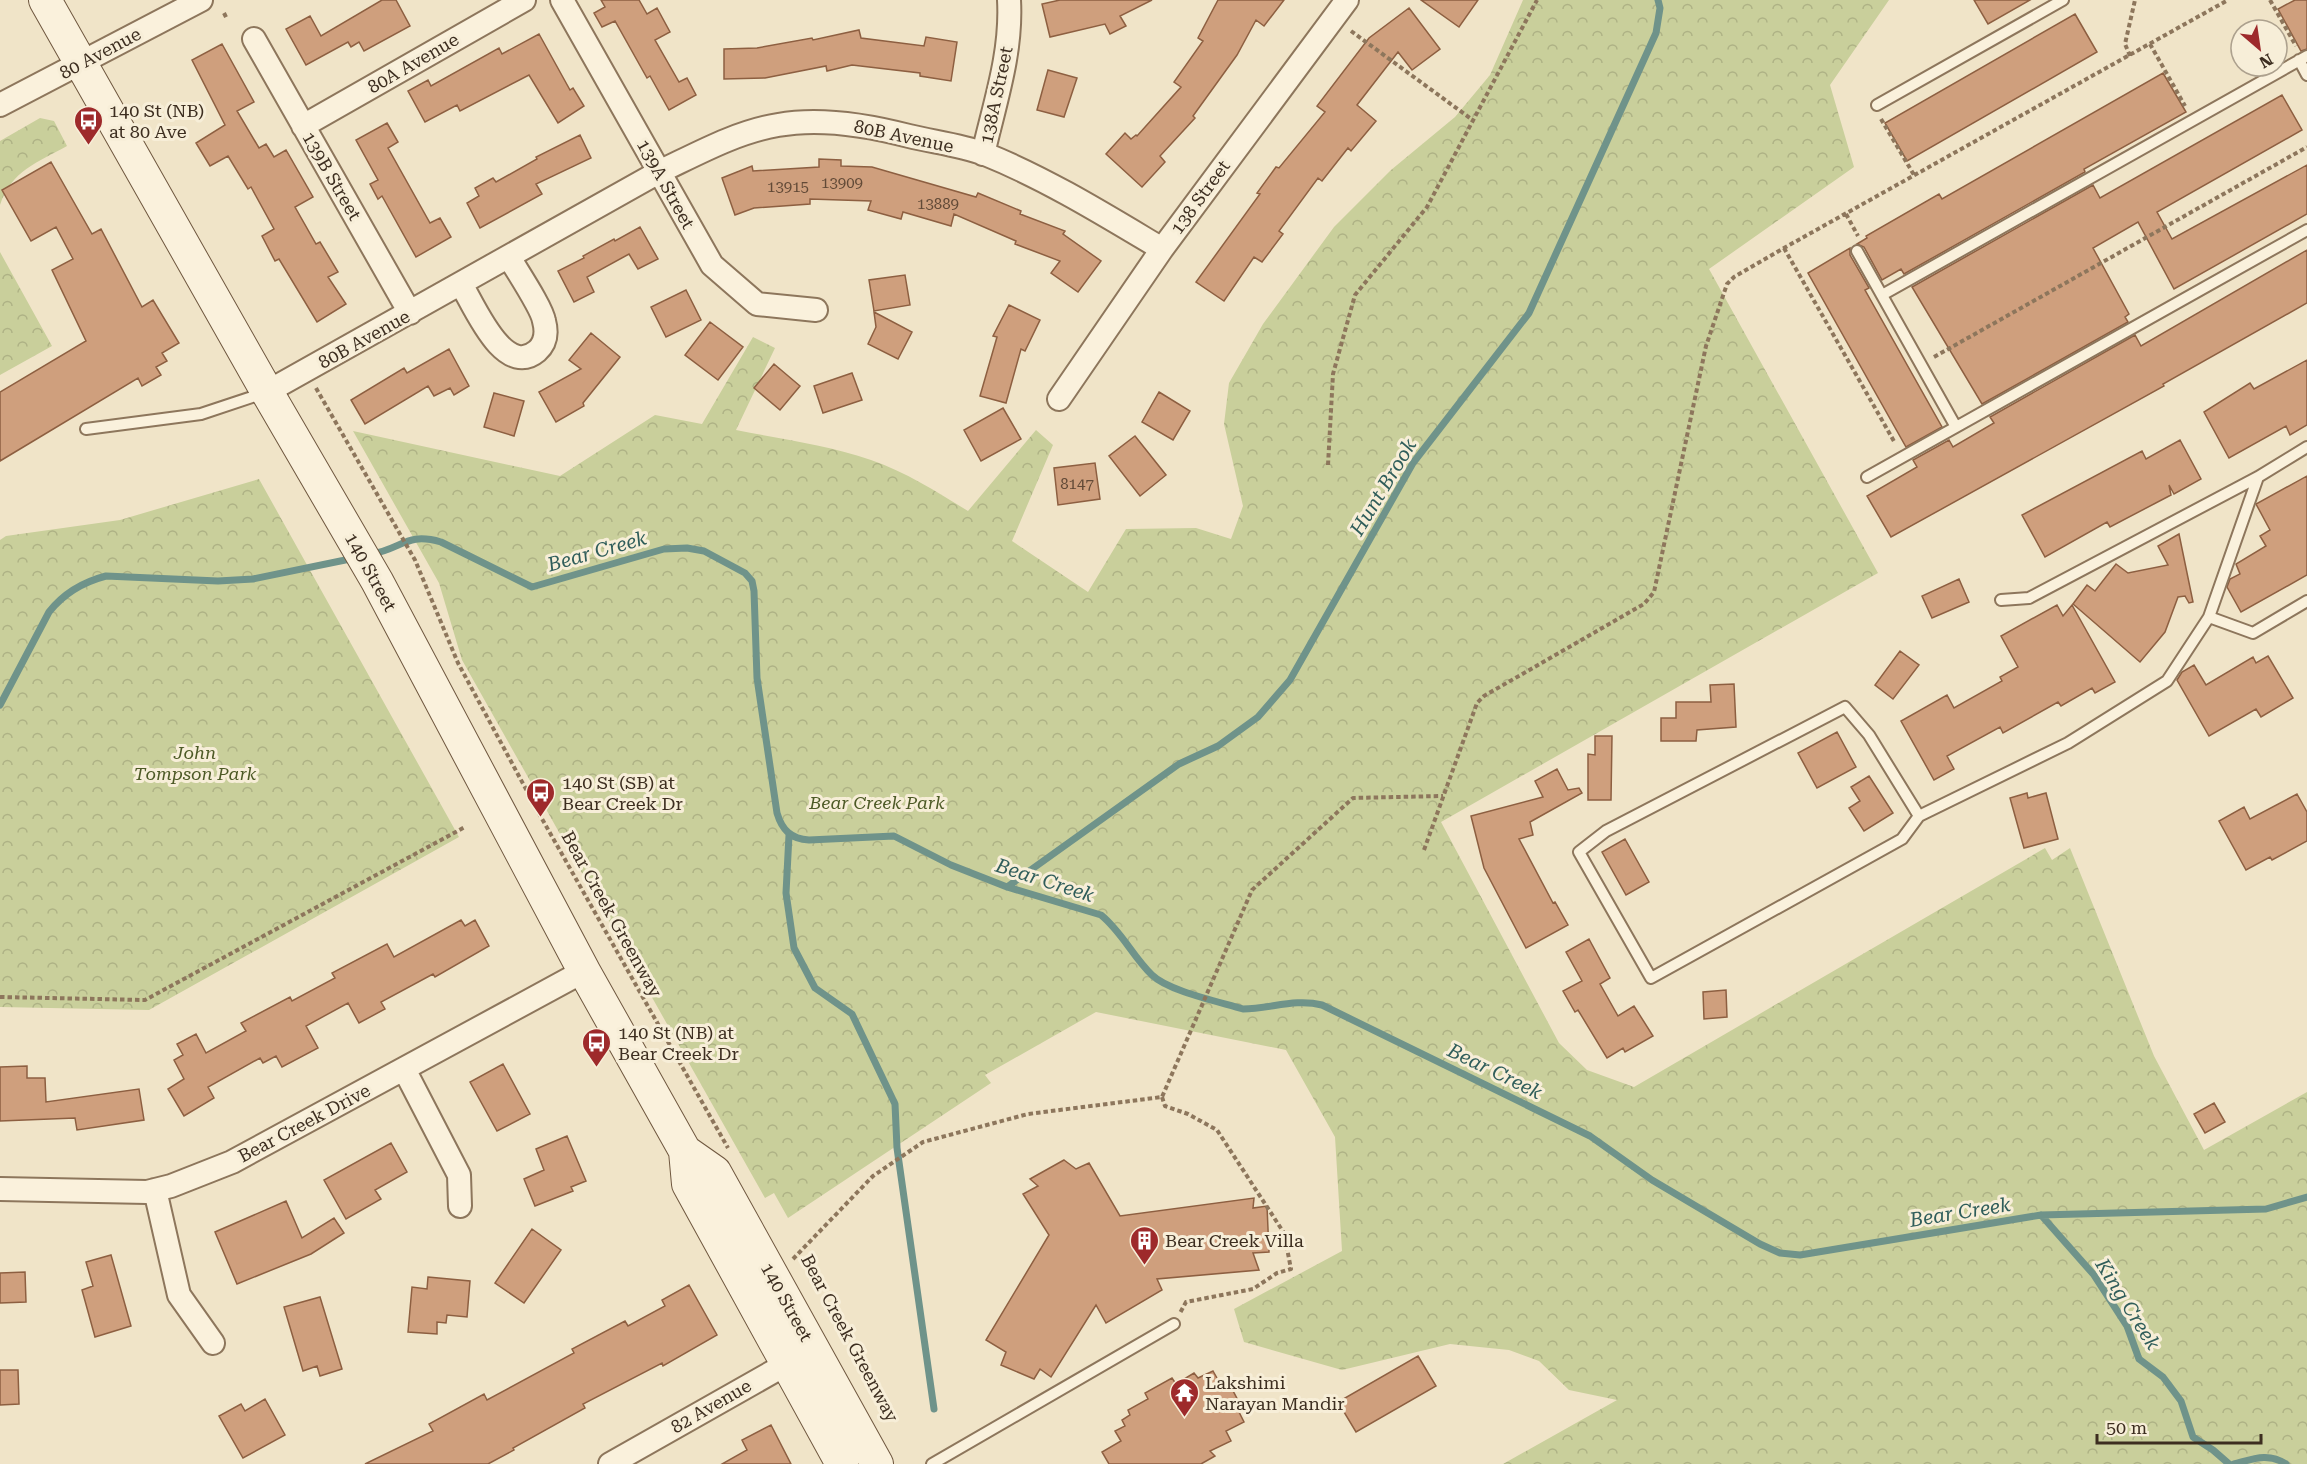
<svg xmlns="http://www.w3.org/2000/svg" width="2307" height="1464" font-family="'Roboto Serif',serif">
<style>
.forest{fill:url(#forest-crowns)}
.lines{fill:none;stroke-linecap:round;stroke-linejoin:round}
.stream{stroke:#6f938a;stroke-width:7}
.building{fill:#cf9f7d;stroke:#8d5f41;stroke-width:1.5}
.service-casing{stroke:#8d765c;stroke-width:14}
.minor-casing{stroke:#8d765c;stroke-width:26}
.secondary-casing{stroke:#6f573f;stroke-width:34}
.path{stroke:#8d765c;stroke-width:4;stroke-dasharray:4.5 3;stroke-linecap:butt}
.service{stroke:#faf1dc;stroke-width:10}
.minor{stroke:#faf1dc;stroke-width:22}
.secondary{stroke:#faf1dc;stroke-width:32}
.labels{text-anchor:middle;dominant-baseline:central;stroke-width:6;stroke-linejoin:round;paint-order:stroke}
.number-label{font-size:15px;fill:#624a37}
.street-label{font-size:18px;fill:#3d2e20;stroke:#f7eed8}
.poi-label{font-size:18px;fill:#3d2e20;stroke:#f7eed8;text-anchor:start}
.park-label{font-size:18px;font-style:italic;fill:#4d5a26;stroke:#f7eed8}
.water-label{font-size:20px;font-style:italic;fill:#2f5d5a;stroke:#f7eed8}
</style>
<defs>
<pattern id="forest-crowns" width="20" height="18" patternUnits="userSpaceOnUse" patternTransform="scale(1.5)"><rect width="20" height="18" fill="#c9cf9b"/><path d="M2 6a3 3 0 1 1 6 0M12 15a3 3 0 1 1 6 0" fill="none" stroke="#aeb285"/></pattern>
</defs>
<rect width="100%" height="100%" fill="#f0e4c8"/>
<path class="forest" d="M1523,0H1889L1830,85L1854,167L1709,269L1878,573L1441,822L1559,1043L1587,1070L1634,1087L2045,848L2052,860L2070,848L2154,1056L2204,1150L2307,1092V1464H1503L1617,1400L1569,1390L1539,1361L1509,1350L1450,1344L1342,1370L1244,1342L1234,1309L1342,1251L1335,1137L1286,1050L1096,1012L985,1075L991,1083L788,1218L774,1193L765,1198L462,660L439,583L353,431L560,476L655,415L702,424L753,337L775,348L736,430C781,439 828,445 871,460C906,472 937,492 968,511L1036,430L1053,445L1012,541L1088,592L1126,529L1196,528L1231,539L1243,506L1224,424L1229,383L1263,324L1334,227L1391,170L1455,117L1490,75Z
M40,118L54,121L67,146C38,162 11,171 0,205V141Z
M0,252L52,346L0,375Z
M259,479L459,837L149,1010L0,1007V540L6,536L120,520Z"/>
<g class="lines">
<path class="stream" d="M372,554C403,548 407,532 441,542L532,587L664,549L687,548L704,551L745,573L752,581L754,591L757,678L777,813C782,830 791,839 809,840L894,836L951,865L1007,887L1101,915C1122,932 1133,957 1152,975C1168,991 1220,1002 1243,1009C1270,1009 1295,998 1322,1005L1590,1136L1652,1180L1760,1244L1780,1253L1800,1255L2041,1215L2266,1209L2307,1197
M0,705L49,612C64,593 83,582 106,576L218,581L253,579L355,558
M789,835L786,893L794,948L815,988L852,1014L895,1104L897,1148L934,1409
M1007,887L1179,764L1218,746L1258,717L1290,680L1413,463L1529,313L1656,33L1660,8L1658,0
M2041,1215L2094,1275L2127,1326L2139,1359L2163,1377L2181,1401L2193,1437L2213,1450L2229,1464
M2234,1464C2253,1459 2268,1452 2286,1464"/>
</g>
<path class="building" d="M382,0H396L410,26L364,51L359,42L351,47L348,42L306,65L286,29L310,16L321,36Z
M601,0H639L647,14L657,8L670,32L655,40L679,82L687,78L696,95L669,110L650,76L647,78L615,21L602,27L594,13L605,7Z
M1060,0H1152L1120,16L1126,26L1110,34L1105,24L1050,37L1042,4Z
M1218,0H1284L1264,26L1256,20L1237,55L1193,116L1195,118L1160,156L1165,162L1142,187L1106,154L1125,133L1131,139L1136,135L1137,136L1181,87L1174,82L1203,41L1198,38Z
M1421,0H1478L1459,27Z
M1974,0H2030L1988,24Z
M2295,0H2307V49L2301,51L2278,9Z
M1409,8L1440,49L1412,70L1398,52L1357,105L1376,121L1351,151L1348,148L1322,181L1318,178L1279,231L1283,234L1262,262L1254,257L1224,301L1196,282L1260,194L1257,193L1276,167L1279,168L1325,112L1317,106L1369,38Z
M2075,14L2097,52L1907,161L1885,123Z
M859,30L861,38L924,46L926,37L957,42L951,81L920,76V73L852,65L827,71L826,66L765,78L724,79V49L757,48L812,38L813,40Z
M539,34L570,90L573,88L584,106L558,123L529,75L460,111L457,105L425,122L408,91L428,80L431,86L499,48L502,54Z
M222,44L254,102L237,111L259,148L266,144L274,157L286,150L313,197L295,207L316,244L320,242L338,272L328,277L346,304L317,322L279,259L275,261L262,236L274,229L251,187L248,189L228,156L210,166L196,143L225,125L192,60Z
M1048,70L1077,78L1064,117L1037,110Z
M2163,73L2186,112L2084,169L2085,172L1904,274L1901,269L1882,280L1864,247L1857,244L1867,238L1866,236L1939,194L1942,199Z
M2282,95L2302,130L2157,212L2172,239L2307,165V214L2174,289L2138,222L2093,248L2129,314L2125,317L2128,322L1982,404L1912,287L2093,185L2100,198Z
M387,123L398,142L388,148L430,223L440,218L451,237L416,257L382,196L378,199L370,184L378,180L356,140Z
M580,135L591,158L536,184L542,194L480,228L467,203L479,196L475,188L493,178L496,182L537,159L536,157Z
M819,159L841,160V166L872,167L976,197L978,193L1021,211L1020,214L1065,231L1063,234L1101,261L1078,292L1051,273L1060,261L1015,244L1016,241L954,214L951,226L903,212L901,219L868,210L871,201L810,199V204L754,208L735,215L722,178L752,166L753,171L819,167Z
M51,162L92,234L101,229L142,307L153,300L179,343L162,353L167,361L156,367L161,375L142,386L138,378L0,461V392L86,341L52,270L73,259L56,227L31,241L2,190Z
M640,227L658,259L638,269L629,254L587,277L594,292L574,302L558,271L584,258L583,256L614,239L615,241Z
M1850,248V255L1869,288L1865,290L1942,427L1906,447L1808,273Z
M2307,250V303L2163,384L2164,386L1891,537L1867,496L1917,467L1913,460L1949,440L1953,447L1994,423L1990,417L2135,335L2141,346Z
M905,275L910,305L874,311L869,280Z
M686,290L701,320L666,337L651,307Z
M1009,305L1040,320L1025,351L1021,349L1006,403L980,396L997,337L993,336Z
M874,312L912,332L898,359L868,344L876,327Z
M710,322L743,347L718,380L685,355Z
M591,333L620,357L583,403L584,406L556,422L539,392L581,369L569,360Z
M449,349L469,386L454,395L450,388L434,396L428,386L365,424L351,400L404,368L407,373Z
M2307,360V425L2290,435L2286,426L2229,458L2204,412L2250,383L2254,389Z
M774,364L800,386L780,410L754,388Z
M852,373L862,400L823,413L814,386Z
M1159,392L1190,411L1173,440L1142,422Z
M494,393L524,401L514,436L484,427Z
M1003,408L1021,439L981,461L964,430Z
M1135,436L1166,475L1140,496L1109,456Z
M2180,440L2201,479L2174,494L2169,485L2171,495L2110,527L2107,522L2045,557L2022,515L2142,451L2146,459Z
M1095,463L1100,499L1058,505L1054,468Z
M2307,476V575L2241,612L2227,587L2230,579L2240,574L2236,564L2266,546L2260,536L2270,530L2256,504Z
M2179,534L2193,602L2189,603L2185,596L2178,597L2165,632L2140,662L2073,604L2087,585L2095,591L2116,564L2128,573L2168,565L2158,546Z
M1959,579L1969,602L1932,618L1922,596Z
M2057,605L2063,616L2072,605L2115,682L2095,693L2092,688L2061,706L2058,702L2003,733L2000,727L1947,756L1954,769L1934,780L1901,721L1947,695L1954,708L2002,681L2000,677L2018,667L2001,636Z
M1900,651L1919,665L1893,699L1875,685Z
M2268,656L2293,698L2261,717L2256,709L2209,736L2177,680L2182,672L2194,665L2206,685L2253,657L2256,663Z
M1734,684L1736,727L1697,730L1696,741H1661V718H1676V702H1711L1710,685Z
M1837,732L1856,767L1817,788L1798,753Z
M1595,736H1612L1611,800H1588V754L1595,755Z
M1557,769L1568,790L1579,788L1582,793L1530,822L1533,835L1519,839L1553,903L1555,902L1568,925L1526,948L1484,868L1471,816L1543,797L1535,781Z
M1869,776L1893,813L1864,831L1849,808L1860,801L1851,787Z
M2027,793L2028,798L2046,793L2058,839L2024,848L2010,798Z
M2297,794L2307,812V841L2272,860L2270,857L2246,870L2219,821L2244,807L2250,819Z
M1625,839L1649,882L1626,895L1602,852Z
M461,920L465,926L475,920L489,946L435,977L433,974L381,1002L385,1009L359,1023L348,1003L306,1026L318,1048L282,1067L276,1056L263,1063L260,1058L208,1087L214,1098L184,1116L168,1089L184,1079L174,1060L183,1055L177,1044L196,1034L206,1053L246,1031L241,1023L290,997L292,1001L335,978L332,973L387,944L394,957Z
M1589,939L1610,978L1600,984L1618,1016L1634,1006L1653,1036L1625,1052L1623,1048L1607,1058L1578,1010L1575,1012L1563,991L1582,981L1566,952Z
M1726,990L1727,1017L1704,1019L1703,992Z
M503,1064L530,1114L497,1131L470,1082Z
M27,1066V1078H45L46,1102L139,1089L144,1120L77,1130L75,1118L0,1121V1067Z
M2214,1103L2225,1122L2205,1133L2194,1114Z
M567,1136L586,1181L571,1187L573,1191L535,1206L524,1179L544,1170L536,1149Z
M391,1143L407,1172L375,1190L381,1199L346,1219L324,1180Z
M1064,1160L1076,1169L1089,1163L1120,1216L1254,1198L1253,1208L1267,1206L1269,1252L1253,1253L1259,1270L1157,1279L1162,1290L1106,1323L1096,1305L1051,1377L1040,1369L1034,1379L1001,1365L1006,1352L986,1340L1049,1235L1023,1194L1038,1186L1030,1179Z
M286,1201L302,1238L334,1218L344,1233L311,1254L237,1284L215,1232Z
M532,1229L561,1250L524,1303L495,1283Z
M111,1255L131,1326L95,1337L82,1290L93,1286L86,1262Z
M25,1272L26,1302L0,1303V1273Z
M428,1277L470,1281L467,1317L447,1315L446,1323L437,1322V1334L408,1332L412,1287L427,1289Z
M689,1285L717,1335L663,1366L662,1363L583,1404L585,1408L513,1448L514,1450L488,1464H365L433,1431L429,1424L484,1394L487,1400L574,1353L572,1349L625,1321L628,1326L665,1306L662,1300Z
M320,1297L342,1369L320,1376L317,1366L303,1371L284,1307Z
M1418,1356L1436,1386L1356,1432L1338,1402Z
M0,1370H18L19,1404L0,1405Z
M1213,1371L1221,1385L1227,1383L1232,1389L1242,1408L1238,1410L1244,1422L1226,1431L1231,1441L1210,1451L1215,1456L1201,1464H1109L1102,1452L1121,1441L1115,1431L1125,1426L1122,1420L1130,1415L1128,1410L1148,1399L1145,1393L1172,1378L1176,1384L1194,1373L1198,1378Z
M265,1399L285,1435L243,1458L219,1416L241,1404L245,1411Z
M771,1425L791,1464H722L747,1450L742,1440Z"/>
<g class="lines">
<defs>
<path id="service" d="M2299,60L2307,75
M1877,105L2063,0
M1857,251L1956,427
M1882,295L2307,56
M86,429L201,414L264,393
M1867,477L2307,230
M2001,600L2029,598L2258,477L2307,447
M2209,617L2253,633L2307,601
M1919,816L1869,735L1845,707L1606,831L1579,852L1651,978L1902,839L1919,816L2068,743L2167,681L2209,617L2258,477
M932,1464L1174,1324"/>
<path id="minor" d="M562,0L712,265L757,304L816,310
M254,39L410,313
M0,105L201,0
M303,126L524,0
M983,154C995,102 1012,53 1009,0
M461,284C474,305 504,379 537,351C546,343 547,332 544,321C542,308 517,271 509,257
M267,392L659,172C697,154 736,132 778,125C821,117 867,125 909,136C934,142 961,145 985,154C1047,179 1105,215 1162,249
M1059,399L1162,249L1347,0
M404,1069L459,1175L460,1206
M0,1189L147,1192L171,1186L232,1162L584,971
M155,1190L179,1295L213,1343
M610,1464L799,1357"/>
<path id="secondary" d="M45,0L267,392L377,581L584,971L685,1151L688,1184L842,1464
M685,1151L715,1172L877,1464"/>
</defs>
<use href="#service" class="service-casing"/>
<use href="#minor" class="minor-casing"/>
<use href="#secondary" class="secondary-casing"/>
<path class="path" d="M2270,0L2296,46
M224,13L227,19
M1351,31L1474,121
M2150,44L2185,106
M2130,56L2125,44L2135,0
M1881,119L1914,175
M1846,214L1858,236
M1784,248L1895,443
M1934,357L2307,147
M316,388L415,560L458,663L541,817L728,1148
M1328,465L1333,374L1355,295L1427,207L1537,0
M1424,850L1477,703L1484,696L1644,604L1654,592L1706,346L1727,284L1734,277L1784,248L2228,0
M0,997L145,1000L465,827
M1162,1097L1165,1106L1188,1114L1217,1130L1284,1233L1291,1269L1277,1273L1253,1289L1186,1302L1180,1313
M793,1259L873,1176L923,1142L1028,1114L1162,1097L1252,890L1353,798L1443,796"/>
<use href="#service" class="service"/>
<use href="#minor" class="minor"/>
<use href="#secondary" class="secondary"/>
</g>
<defs>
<symbol id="bus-pin" viewBox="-11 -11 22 30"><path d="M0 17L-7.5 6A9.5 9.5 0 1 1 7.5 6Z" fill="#9e2a2b" stroke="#f7eed8"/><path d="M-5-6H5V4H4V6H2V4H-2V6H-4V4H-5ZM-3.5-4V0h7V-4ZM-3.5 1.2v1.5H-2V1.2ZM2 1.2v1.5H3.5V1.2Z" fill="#fff"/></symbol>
<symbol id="building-pin" viewBox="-11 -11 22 30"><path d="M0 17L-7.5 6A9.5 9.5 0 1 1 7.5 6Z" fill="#9e2a2b" stroke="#f7eed8"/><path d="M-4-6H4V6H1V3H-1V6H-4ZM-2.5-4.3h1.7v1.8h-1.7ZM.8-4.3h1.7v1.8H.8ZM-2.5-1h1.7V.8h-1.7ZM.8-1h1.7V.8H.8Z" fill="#fff"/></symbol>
<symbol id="temple-pin" viewBox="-11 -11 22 30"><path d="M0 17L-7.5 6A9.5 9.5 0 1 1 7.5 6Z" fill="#9e2a2b" stroke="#f7eed8"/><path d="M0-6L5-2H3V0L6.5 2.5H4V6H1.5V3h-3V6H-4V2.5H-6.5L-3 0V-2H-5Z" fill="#fff"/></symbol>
</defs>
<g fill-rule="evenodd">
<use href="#bus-pin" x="72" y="104" width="33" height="45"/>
<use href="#bus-pin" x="524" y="776" width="33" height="45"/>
<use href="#bus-pin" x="580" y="1026" width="33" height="45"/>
<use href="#building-pin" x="1128" y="1224" width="33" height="45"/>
<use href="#temple-pin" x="1168" y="1376" width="33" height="45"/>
</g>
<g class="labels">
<g class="number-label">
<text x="842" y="183">13909</text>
<text x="788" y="187">13915</text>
<text x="938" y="204">13889</text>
<text x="1077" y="484">8147</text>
</g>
<g class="street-label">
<text transform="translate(100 53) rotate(-28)">80 Avenue</text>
<text transform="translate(413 63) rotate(-30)">80A Avenue</text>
<text transform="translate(996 95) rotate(-78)">138A Street</text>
<text transform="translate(904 136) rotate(12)">80B Avenue</text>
<text transform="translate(332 176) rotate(60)">139B Street</text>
<text transform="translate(666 184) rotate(61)">139A Street</text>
<text transform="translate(1200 197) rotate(-54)">138 Street</text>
<text transform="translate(364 339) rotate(-29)">80B Avenue</text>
<text transform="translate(371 572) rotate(61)">140 Street</text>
<text transform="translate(612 914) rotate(61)">Bear Creek Greenway</text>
<text transform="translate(304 1123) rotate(-28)">Bear Creek Drive</text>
<text transform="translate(787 1302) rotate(61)">140 Street</text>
<text transform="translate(850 1338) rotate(62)">Bear Creek Greenway</text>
<text transform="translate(711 1406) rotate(-30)">82 Avenue</text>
</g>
<g class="poi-label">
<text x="109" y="110">140 St (NB)<tspan x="109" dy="21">at 80 Ave</tspan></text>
<text x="562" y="782">140 St (SB) at<tspan x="562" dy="21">Bear Creek Dr</tspan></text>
<text x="618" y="1032">140 St (NB) at<tspan x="618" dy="21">Bear Creek Dr</tspan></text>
<text x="1165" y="1240">Bear Creek Villa</text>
<text x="1205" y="1382">Lakshimi<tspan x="1205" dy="21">Narayan Mandir</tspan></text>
</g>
<g class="park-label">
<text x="195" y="752">John<tspan x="195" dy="21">Tompson Park</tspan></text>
<text x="877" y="802">Bear Creek Park</text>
</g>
<g class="water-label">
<text transform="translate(1383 487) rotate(-59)">Hunt Brook</text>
<text transform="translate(597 551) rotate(-16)">Bear Creek</text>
<text transform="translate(1045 880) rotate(18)">Bear Creek</text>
<text transform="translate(1495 1071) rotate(26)">Bear Creek</text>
<text transform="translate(1960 1212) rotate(-9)">Bear Creek</text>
<text transform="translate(2128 1304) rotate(58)">King Creek</text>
</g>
</g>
<g transform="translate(2259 48) rotate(151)"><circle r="28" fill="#f7eed8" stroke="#ada18e" stroke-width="1.5"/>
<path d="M0-4.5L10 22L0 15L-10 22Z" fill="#9e2a2b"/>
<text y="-9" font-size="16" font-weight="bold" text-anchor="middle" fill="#3d2e20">N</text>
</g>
<path d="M2097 1434v9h164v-9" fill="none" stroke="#3d2e20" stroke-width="3"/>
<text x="2106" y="1434" font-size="18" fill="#3d2e20" stroke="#f7eed8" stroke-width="4.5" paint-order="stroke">50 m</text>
</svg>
